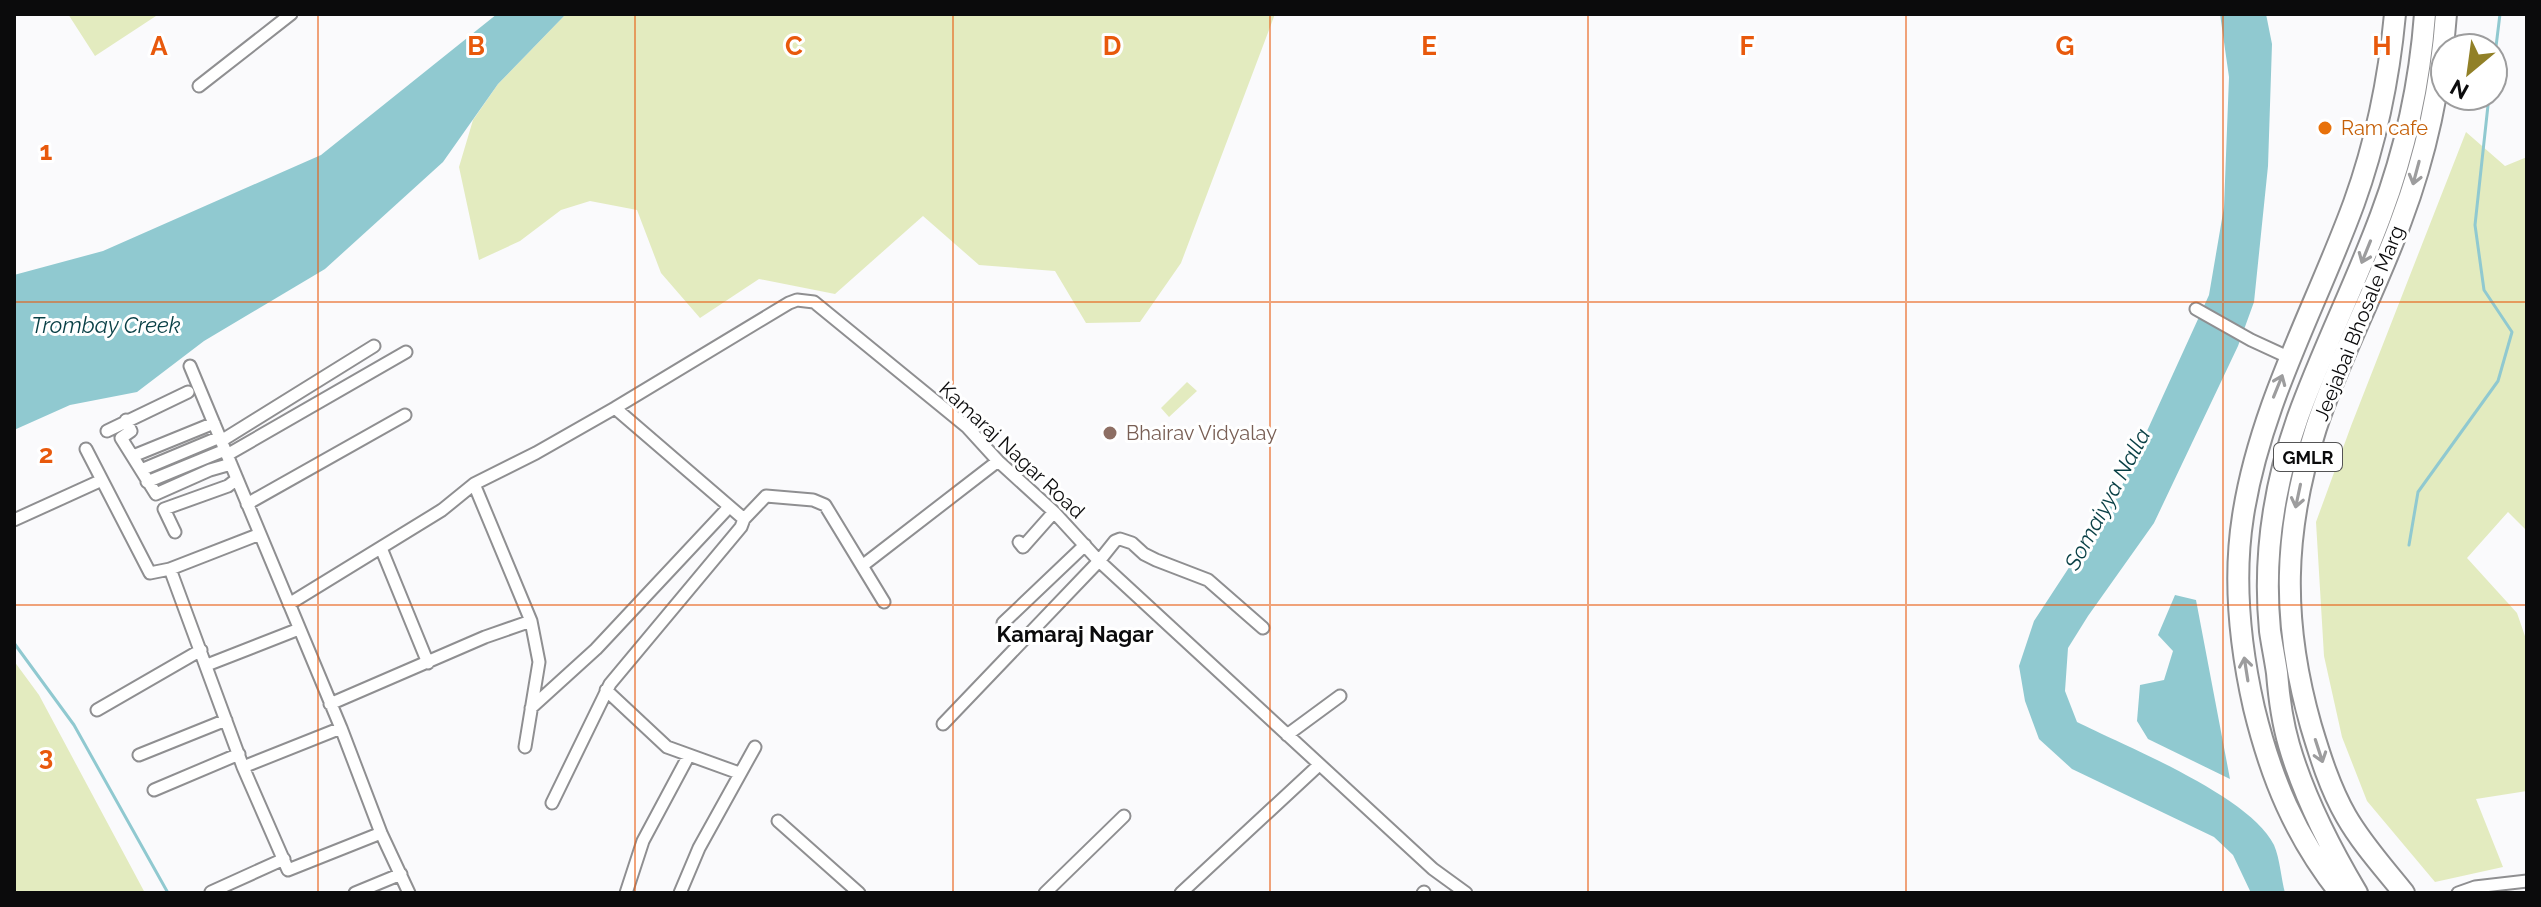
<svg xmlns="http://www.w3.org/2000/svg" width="2541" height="907" font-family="Raleway,sans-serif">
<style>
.green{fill:#e3ebbf}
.water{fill:#90c9d0}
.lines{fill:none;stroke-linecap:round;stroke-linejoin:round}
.stream{stroke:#90c9d0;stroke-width:3}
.street-casing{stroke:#8f8f91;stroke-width:15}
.highway-casing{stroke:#8f8f91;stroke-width:24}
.street{stroke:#fff;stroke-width:11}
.highway{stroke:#fff;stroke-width:20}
.oneway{stroke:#9d9d9e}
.grid{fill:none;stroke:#e8590c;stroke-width:2;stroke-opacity:0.55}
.food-dot{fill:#e8710a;stroke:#fff;stroke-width:3}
.education-dot{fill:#8d6e63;stroke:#fff;stroke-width:3}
.labels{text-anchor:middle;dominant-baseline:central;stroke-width:6;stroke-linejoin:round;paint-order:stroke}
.shield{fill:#fff;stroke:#545455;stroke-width:2}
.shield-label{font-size:18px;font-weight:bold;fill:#0b0b0c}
.food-label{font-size:20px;fill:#c56008;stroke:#fff;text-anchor:start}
.street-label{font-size:20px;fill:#0b0b0c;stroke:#fff}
.education-label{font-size:20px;fill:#785e54;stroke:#fff;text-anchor:start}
.water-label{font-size:22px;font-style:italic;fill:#083f45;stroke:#fff}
.neighbourhood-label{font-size:22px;font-weight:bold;fill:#0b0b0c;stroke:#fff}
.grid-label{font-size:26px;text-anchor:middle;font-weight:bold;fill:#e8590c;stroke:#fff;stroke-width:6;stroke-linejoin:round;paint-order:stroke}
</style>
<rect width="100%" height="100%" fill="#fafafc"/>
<path class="green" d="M68,14H159L95,56Z
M566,14H1275L1181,263L1140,322L1086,323L1055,271L979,265L923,216L835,294L759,279L700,318L661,273L637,210L590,201L561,210L520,241L479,260L459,167L473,120L498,84Z
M2466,132L2505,166L2527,157V531L2508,512L2467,558L2517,613L2527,642V791L2476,799L2503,867L2435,882L2367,801L2342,737L2324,656L2316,522L2351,426Z
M1187,382L1197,391L1169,417L1161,408Z
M14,661L39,695L145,893H14Z"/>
<path class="water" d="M497,14H566L498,84L443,162L325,269L204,341L137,392L70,405L14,430V275L103,251L321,155Z
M2220,14H2266L2272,44L2268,166L2254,302L2238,346L2154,523L2088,616L2068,648L2065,691L2077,722C2127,747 2250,796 2274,845C2280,859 2281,878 2285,893H2251L2233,855L2214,837L2072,769L2039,739L2025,701L2019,666L2034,621L2121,488L2209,295L2224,207L2229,77Z
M2175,595L2196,600L2230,779L2148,739L2137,721L2140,685L2164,680L2173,651L2158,635Z"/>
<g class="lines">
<path class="stream" d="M2493,71L2500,14
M2409,545L2418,492L2498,381L2512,332L2484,290L2475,225L2489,96
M14,643L74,725L168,893"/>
<defs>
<path id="street" d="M199,86L291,14
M2196,309L2251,340L2290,358
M190,366L341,728L381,833L409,893
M615,408L744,519
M126,420L131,431L121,438L156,494L210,470L231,464
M107,431L188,392
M221,441L374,346
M86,449L150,573L170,569
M227,455L406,352
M133,456L214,423
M141,470L220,437
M147,482L225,450
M474,484L536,453L615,408L789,303L797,300L814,302L967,427L998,461L1054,512L1099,561L1433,869L1466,893
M247,504L405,415
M14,520L102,480
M175,532L164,509L228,486L237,479
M260,534L170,569L243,767L288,870L381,833
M1019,542L1023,547L1054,512
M381,548L428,663
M862,566L998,461
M289,604L442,510L474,484L531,621L539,662L525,747
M1003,623L1085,545
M207,665L299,629
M606,690L667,747L739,773
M330,704L485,637L531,621
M531,708L596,649L729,507
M97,710L201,650
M943,724L1099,561L1115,541L1120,539L1132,543L1144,554L1156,560L1208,580L1263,628
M1287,735L1340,696
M139,755L226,720
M243,767L341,728
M154,790L239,754
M552,803L610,684L741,527L744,519L766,496L813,500L825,505L884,602
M778,821L859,893
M211,892L284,859
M355,893L401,874
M626,893L643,841L689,755
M680,893L699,848L755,747
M1045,893L1124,816
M1181,893L1319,765
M1423,893L1424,892
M2458,893L2475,887L2527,881"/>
<path id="highway" d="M2340,893C2295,836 2271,778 2254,708C2240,646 2233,579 2243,516C2260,405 2316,307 2354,203C2376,142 2389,78 2395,14
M2357,893C2329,846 2304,797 2289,745C2282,721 2279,698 2277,673C2275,659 2272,645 2270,631C2263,559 2274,485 2298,417C2323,348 2356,283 2381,215C2405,151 2420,82 2425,14
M2404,893C2384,868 2362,844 2346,816C2330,788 2320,756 2311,726C2281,621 2283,531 2316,428C2339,358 2376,290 2401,221C2426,155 2441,84 2446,14"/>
</defs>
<use href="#street" class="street-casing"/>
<use href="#highway" class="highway-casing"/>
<use href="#street" class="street"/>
<use href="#highway" class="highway"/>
</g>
<defs><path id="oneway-shaft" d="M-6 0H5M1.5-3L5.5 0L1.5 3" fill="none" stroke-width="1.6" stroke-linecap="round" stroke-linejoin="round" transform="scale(2)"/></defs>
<g class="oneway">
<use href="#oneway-shaft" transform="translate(2416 173) rotate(105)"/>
<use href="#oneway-shaft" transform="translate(2366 252) rotate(112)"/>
<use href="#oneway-shaft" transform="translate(2278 386) rotate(-68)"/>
<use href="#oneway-shaft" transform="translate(2298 496) rotate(102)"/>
<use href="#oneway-shaft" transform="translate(2246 669) rotate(-99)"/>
<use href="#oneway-shaft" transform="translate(2319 751) rotate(72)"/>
</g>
<path class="grid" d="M318,14V893M635,14V893M953,14V893M1270,14V893M1588,14V893M1906,14V893M2223,14V893M14,302H2527M14,605H2527"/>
<circle class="food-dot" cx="2325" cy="128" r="8"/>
<circle class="education-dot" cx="1110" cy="433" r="8"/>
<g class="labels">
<rect class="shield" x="2274" y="443" width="68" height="28" rx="6"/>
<g class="shield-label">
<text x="2308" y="457">GMLR</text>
</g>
<g class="food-label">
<text x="2341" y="128">Ram cafe</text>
</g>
<g class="street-label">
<text transform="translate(2359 323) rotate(-68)">Jeejabai Bhosale Marg</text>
<text transform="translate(1012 450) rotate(43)">Kamaraj Nagar Road</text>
</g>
<g class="education-label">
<text x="1126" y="433">Bhairav Vidyalay</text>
</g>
<g class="water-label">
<text x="106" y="325">Trombay Creek</text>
<text transform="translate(2107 499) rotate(-62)">Somaiyya Nalla</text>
</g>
<g class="neighbourhood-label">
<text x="1075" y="634">Kamaraj Nagar</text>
</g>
</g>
<g class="grid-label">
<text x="159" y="55">A</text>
<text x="476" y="55">B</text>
<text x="794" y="55">C</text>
<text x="1112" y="55">D</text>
<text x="1429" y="55">E</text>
<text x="1747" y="55">F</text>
<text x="2065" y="55">G</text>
<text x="2382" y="55">H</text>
<text x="46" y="160">1</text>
<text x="46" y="463">2</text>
<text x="46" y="765">3</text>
</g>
<rect width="2541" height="907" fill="none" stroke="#0b0b0c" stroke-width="32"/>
<g transform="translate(2469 72) rotate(209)"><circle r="38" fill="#ffffff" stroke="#9d9d9e" stroke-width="2"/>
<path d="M0-6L14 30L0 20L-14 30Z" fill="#918027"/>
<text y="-12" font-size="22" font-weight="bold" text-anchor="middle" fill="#0b0b0c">N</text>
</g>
</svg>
